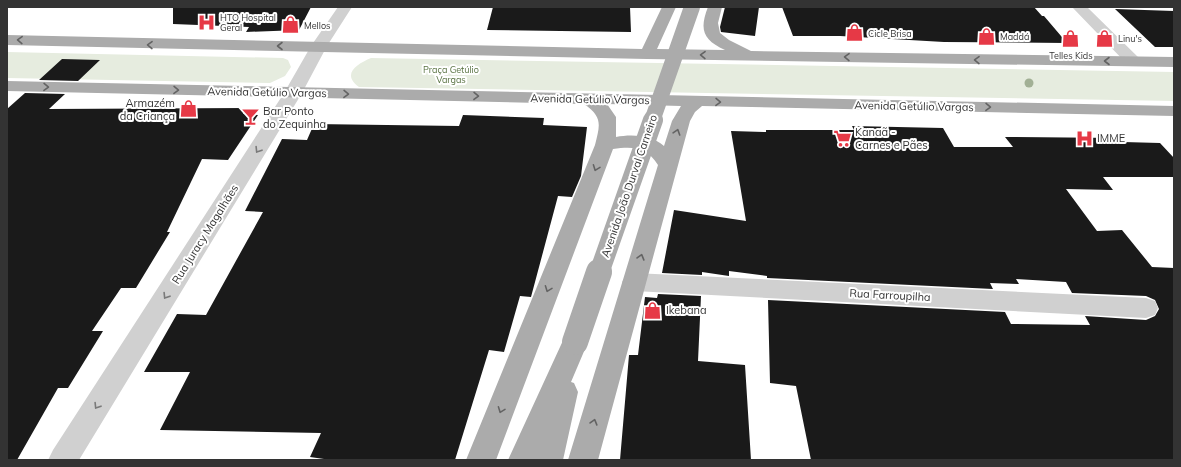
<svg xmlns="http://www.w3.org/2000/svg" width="1181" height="467" font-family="Mulish,sans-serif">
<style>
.green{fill:#e6ecdf}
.building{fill:#1a1a1a}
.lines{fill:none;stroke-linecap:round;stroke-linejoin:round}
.minor{fill:#d0d0d0;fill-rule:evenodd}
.tertiary{fill:#d0d0d0;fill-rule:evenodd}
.primary{fill:#ababab;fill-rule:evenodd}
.primary-bridge-far2{stroke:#ababab;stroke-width:16}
.primary-bridge-far1{stroke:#ababab;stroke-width:20}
.primary-bridge{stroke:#ababab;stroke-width:26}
.tree{fill:#a2b095}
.oneway{stroke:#636363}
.oneway2{stroke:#7a7a7a}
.labels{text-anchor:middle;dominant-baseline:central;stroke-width:4;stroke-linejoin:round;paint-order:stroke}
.far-poi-label{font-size:9px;fill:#333;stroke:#fff;text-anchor:start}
.far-park-label{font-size:9px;fill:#56703f;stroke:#fff}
.street-label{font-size:11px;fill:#333;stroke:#fff}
.poi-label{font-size:11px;fill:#333;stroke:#fff;text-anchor:start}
</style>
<rect width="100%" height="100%" fill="#fff"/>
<path class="green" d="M7,52L283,58L288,60L291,67L285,76L270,83L7,78Z
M371,58L1174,72V101L359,87C341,74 357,64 371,58Z"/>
<path class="building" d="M173,7H311L299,30L246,32L249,27L173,24Z
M493,7H630L631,32L487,30Z
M725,7H759L755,36L721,32L720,27Z
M782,7H1034L1042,16H1044L1067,43L944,42L840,36H793Z
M1115,9L1174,11V47H1155Z
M62,59L100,60L78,81L39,80Z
M25,93L65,94L49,109L248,108L243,114L258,115L228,160L202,159L167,232H170L136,288H121L92,331H103L68,388H58L17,460H7V109Z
M463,115L544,118L543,125L587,127L581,176L572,197L558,196L531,297L520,296L504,352L489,350L455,460H331L310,457L321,433L160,430L190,372H144L177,314L206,315L263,212L245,211L282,139L307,140L314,124L459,126Z
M852,126L943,128L954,147H1013L1005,137L1119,138L1123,142L1160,143L1174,158V177H1103L1113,190L1066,189L1097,231L1122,230L1152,267L1174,268V460H811L796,386L770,383L768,300L1005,312L1011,324L1090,325L1085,316L1146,320L1155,316L1159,309L1155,300L1146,296L1072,293L1066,282L1016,279L1019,284L990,283L993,289L767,278V276L729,271V276L702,272V275L662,273L674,210L746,221L731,131L766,132V130H854Z
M658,294L701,296L698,361L745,365L751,460H620L629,355H638L645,297L657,298Z"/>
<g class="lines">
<path class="minor" d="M1072,7H1087L1139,58L1141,61L1139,64L1133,66L1127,64Z
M634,273L1146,298L1155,301L1158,308L1155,315L1146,318L634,291L626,288L622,282L626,276Z"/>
<path class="tertiary" d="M338,7H352L327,46L302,93L79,460H48L53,450L284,93L311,46Z"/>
<path class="primary" d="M662,7H676L657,49L725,50C703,40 699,30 708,7H722L718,23L720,33L729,40L751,51L1174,57V67L647,59L7,45V35L642,49Z
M7,81L1174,106V116L702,106L695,112L690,121L598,460H568L658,165C647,147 633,146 613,149L496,460H466L595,145C600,125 603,117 584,104L7,91ZM607,104L681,106L672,121L664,146C651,135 632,134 616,137V117Z
M575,331L584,334L588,342L571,382L574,383L578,392L563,460H508L566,334Z"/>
<path class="primary-bridge-far2" d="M652,121L692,7"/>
<path class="primary-bridge-far1" d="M599,273L653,120"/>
<path class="primary-bridge" d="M575,342L599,272"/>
</g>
<circle class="tree" cx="1029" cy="83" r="4.5"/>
<defs><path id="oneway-chevron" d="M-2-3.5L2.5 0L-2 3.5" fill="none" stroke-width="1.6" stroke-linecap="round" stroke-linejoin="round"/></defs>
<g class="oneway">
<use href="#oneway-chevron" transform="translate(20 40) rotate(-178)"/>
<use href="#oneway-chevron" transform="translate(150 45) rotate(-179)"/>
<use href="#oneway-chevron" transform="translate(280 46) rotate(-180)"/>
<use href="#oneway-chevron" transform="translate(703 55) rotate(-179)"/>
<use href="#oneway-chevron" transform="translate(847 57) rotate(-179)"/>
<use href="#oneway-chevron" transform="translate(977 60) rotate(-179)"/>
<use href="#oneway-chevron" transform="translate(1107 61) rotate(-180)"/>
<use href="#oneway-chevron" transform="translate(46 87) rotate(1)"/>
<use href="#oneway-chevron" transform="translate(176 90) rotate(1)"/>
<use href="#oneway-chevron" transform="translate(346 94) rotate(1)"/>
<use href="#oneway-chevron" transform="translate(476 96) rotate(1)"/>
<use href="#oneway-chevron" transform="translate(718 102) rotate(1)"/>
<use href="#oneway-chevron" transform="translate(988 107) rotate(1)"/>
<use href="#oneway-chevron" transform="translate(677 132) rotate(-72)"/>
<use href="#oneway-chevron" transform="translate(596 168) rotate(111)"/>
<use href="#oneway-chevron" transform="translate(641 257) rotate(-74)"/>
<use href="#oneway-chevron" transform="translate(548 289) rotate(111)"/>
<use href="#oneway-chevron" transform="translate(501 410) rotate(111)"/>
<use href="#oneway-chevron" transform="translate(594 422) rotate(-74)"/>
</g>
<g class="oneway2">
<use href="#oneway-chevron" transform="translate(258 150) rotate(122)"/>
<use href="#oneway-chevron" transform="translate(166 296) rotate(122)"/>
<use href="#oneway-chevron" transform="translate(97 406) rotate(122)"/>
</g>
<defs>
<symbol id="hospital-bare" viewBox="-9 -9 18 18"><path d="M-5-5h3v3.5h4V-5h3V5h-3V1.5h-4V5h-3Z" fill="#e63946" stroke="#fff" stroke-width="2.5" paint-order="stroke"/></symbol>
<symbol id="shop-bare" viewBox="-9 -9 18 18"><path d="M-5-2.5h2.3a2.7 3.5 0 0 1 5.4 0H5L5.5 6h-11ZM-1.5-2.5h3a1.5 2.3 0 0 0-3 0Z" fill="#e63946" stroke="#fff" stroke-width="2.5" paint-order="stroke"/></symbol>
<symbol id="bar-bare" viewBox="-9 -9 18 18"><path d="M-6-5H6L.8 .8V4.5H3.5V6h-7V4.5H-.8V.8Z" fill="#e63946" stroke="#fff" stroke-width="2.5" paint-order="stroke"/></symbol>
<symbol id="supermarket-bare" viewBox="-9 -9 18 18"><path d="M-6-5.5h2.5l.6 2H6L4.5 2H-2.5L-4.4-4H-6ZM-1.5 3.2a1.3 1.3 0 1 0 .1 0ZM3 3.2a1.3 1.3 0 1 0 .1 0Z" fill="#e63946" stroke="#fff" stroke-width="2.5" paint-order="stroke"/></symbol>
</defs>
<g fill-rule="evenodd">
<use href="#hospital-bare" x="194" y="10" width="25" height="25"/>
<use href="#shop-bare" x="278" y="12" width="25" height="25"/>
<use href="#shop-bare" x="842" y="20" width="25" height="25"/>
<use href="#shop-bare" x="974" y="24" width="25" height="25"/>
<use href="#shop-bare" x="1058" y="26" width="25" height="25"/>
<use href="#shop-bare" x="1092" y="26" width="25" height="25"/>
<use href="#shop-bare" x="176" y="96" width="25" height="25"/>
<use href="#bar-bare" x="238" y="104" width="25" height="25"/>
<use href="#supermarket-bare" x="830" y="126" width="25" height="25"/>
<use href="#hospital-bare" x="1072" y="126" width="25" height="25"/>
<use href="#shop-bare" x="640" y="298" width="25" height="25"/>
</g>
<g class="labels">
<g class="far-poi-label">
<text x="220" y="17">HTO Hospital<tspan x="220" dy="10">Geral</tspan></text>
<text x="304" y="25">Mellos</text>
<text x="868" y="33">Cicle Brisa</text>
<text x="1000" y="36">Maddá</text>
<text x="1118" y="38">Linu's</text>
<text x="1071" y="55" text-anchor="middle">Telles Kids</text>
</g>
<g class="far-park-label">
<text x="451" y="69">Praça Getúlio<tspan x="451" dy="10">Vargas</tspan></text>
</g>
<g class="street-label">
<text transform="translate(267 92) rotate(1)">Avenida Getúlio Vargas</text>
<text transform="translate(590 99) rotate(1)">Avenida Getúlio Vargas</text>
<text transform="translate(914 106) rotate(1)">Avenida Getúlio Vargas</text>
<text transform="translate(629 186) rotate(-71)">Avenida João Durval Carneiro</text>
<text transform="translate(205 234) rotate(-58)">Rua Juracy Magalhães</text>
<text transform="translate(890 295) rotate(3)">Rua Farroupilha</text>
</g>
<g class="poi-label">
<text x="175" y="103" text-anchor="end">Armazém<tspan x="175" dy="13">da Criança</tspan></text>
<text x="263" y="111">Bar Ponto<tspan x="263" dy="13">do Zequinha</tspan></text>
<text x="855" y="132">Kanaã -<tspan x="855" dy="13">Carnes e Pães</tspan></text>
<text x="1097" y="138">IMME</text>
<text x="666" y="310">Ikebana</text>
</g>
</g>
<rect width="1181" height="467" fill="none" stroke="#333333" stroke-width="16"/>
</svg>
